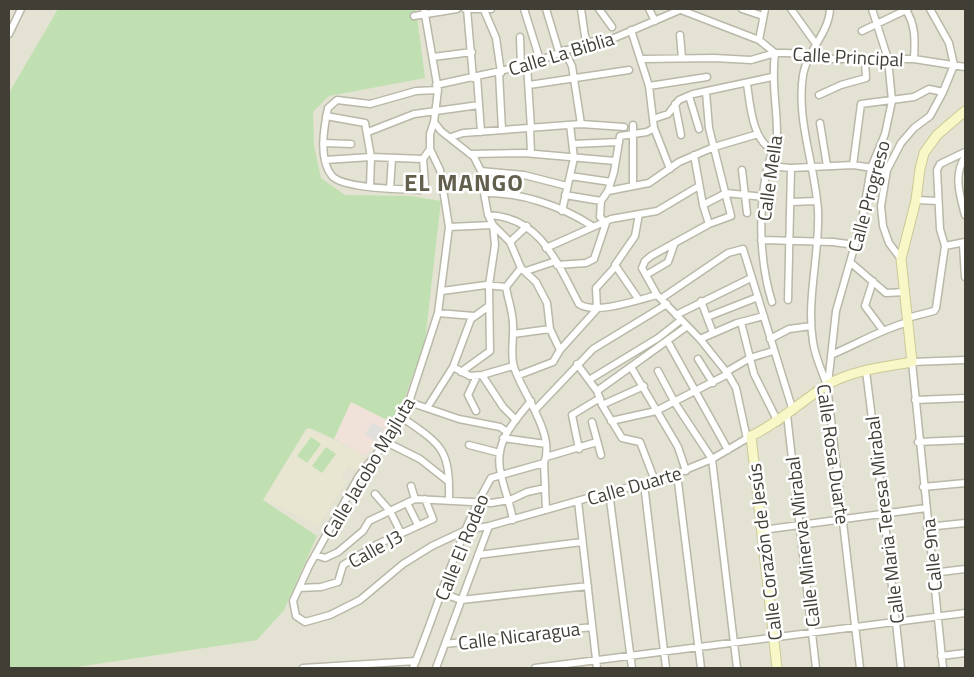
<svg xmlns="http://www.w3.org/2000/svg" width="974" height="677" font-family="'Titillium Web',sans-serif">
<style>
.residential{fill:#e3e2d3}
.education{fill:#e8e6d0}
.medical{fill:#f0e1d9}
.green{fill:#c0e0b1}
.parking{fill:#e1e0dc}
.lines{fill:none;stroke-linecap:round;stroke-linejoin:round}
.street-casing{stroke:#bab8a8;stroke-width:9}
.secondary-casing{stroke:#cbc998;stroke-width:11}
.street{stroke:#fff;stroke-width:6}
.secondary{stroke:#f8f7c7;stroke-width:9}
.labels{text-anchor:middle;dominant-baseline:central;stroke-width:5;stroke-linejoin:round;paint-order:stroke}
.street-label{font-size:19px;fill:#413f35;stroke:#fff}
.district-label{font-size:24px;font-weight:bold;letter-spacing:1px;fill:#635f4d;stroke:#fff}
</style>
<rect width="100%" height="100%" fill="#f0efe4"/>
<path class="residential" d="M9,9H965V668H9Z"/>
<path class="education" d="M308,428L366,456L356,470L349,466L341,477L347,481L319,525L263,500Z"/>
<path class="medical" d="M351,401L390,422L380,441L366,456L333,438Z"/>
<path class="green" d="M58,9H416L425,78L329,96L313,112L314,146L321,178L345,195L411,196L441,201L425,341L405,397L391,422L351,402L334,439L310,428L306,429L263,500L317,536L284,610L257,640L70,668H9V93Z
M311,437L321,444L307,463L297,456Z
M326,447L336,454L322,473L312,466Z"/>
<path class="parking" d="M372,422L384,429L377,442L365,435Z"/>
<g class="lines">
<defs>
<path id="street" d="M424,9L438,90L434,122L430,134V149L440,170L449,227L438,313L409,402L386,442L359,476L309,566L293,601L296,616L305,622L330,615L360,600L403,564L432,546L466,530L489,526L609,492L663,479L712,459L751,436
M465,9H491
M467,9L473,78
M524,9L540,60
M546,9L559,52
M581,9L586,43
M599,9L612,27
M649,9L655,21
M742,9L763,16
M791,9L816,44
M830,9C829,33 807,51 803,75C796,120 815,165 818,210C820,254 806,299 813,342C815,357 822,371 827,385L860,668
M905,9C916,24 915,41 914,59
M484,10L496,38L501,73
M681,10L759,40L775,53
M414,16L457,9
M631,30L649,86L654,128L670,169
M862,31L908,9
M9,34L21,9
M680,35L682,58
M520,37L521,67
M759,40L765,9
M564,50L572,66L581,124
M433,57L472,52
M642,59L714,58L751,60L775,53H785L811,54L833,59H914L965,67
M527,65L531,129
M499,73L502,130
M477,77L481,132
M747,84C750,103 752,141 773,150
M436,85L527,65L589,42L612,39L682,9
M529,85L629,70
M649,86L707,77
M706,92L709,128L731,216L709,224L651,256L645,261L642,268L657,295L700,339L728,374L736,388L747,439
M819,95L841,85L866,78L865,60
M689,96L699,129
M675,104L681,135
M326,116L365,123L371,157L370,187
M653,119L668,114L679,100L693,94L772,77
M434,122L441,131L474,157L483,175L484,193L488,215L493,225L495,245L489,285L490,351L461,372
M820,123L827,166
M633,125V186
M530,130L531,153
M368,132L414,114L479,105
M451,137L463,133L581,124L624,127
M324,143L351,144
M573,144L618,142
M470,154L524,153L615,161
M694,155L703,205L709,224
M965,157C953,175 960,196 965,215
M423,159L425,184L420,190C402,189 344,189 332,176C318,159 324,127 328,108L337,100L370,104L416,91L438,90
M325,160L371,157L423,159L430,149
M853,165L861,104L914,97L929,89L943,92
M768,166L791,168L853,165L887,170
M742,170L747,213
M481,171L524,175L567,186
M570,176L611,182
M390,189L392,158
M608,191L649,183L679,162L714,147L758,134
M484,193C520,192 562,206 592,226
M565,195L601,201
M916,200L938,201
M791,202L817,201
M703,205L726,193L764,197
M562,211L574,158L570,125
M639,214L635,236L615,265L639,300
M488,215C541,217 557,263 579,304C595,315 638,300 657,295
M493,225L510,242L521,268L536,282L547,303L550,329L560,350
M449,227L493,225
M761,240L833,242L855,245
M510,242L527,226
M963,244L965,277
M945,246L965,242
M546,248L611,219L657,211L699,186
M901,259L889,243L883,226L881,206L887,170L901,143L914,128L930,116L943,92L954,65L949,43L930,9
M850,262L886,293L905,292
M557,265L586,263L594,259L606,223L600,217L601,201L608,191L614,172L620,136L647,132L654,128
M521,268L506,287C508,300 513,312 513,325C514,338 510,355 514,367C522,393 556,435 544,463L546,510
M526,271L556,261
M646,275L668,262L674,245
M873,281L865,306L882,329
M442,291L486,285L506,287
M662,298L728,253L743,249L793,411
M788,300L791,168
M701,301L713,333
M772,302C759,261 758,207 768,165C771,154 777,145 777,133C777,104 771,84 775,53
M438,313L474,316
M676,315L751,278
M707,317L758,297
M907,318L934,311L936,308L945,246L940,229L937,170L940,164L965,152
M741,322L754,374L778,422
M513,334L550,329
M700,339L737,323L764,316
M770,339L789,329L811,326
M668,342L728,450
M831,355C857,344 880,330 908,322
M698,359L713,383
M577,364L597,391L602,405L622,438L640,442L655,481
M453,367L470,376L482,375L503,407L516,420
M631,367L678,447L686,471
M658,371L675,403L712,459L737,668
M866,371L884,514L901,668
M726,372L750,358L773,351
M482,375L513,366
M519,375L553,362L560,350L597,309L596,288L616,266
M589,380L658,338L681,320
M828,384L836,311L862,220L871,168L885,134L892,101L888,59L872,9
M597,391L686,327
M915,400L965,398
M409,402L459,419L500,427L506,431
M602,405L644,386
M427,408L453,367L471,319L489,306
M535,410L593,349L667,304
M476,411L468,395L477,376
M787,415L816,668
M401,417C442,445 450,448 449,500
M611,421L656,411L728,374
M592,422L601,455
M503,438L546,444
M386,442L420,459L449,482
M918,442L965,440
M469,445L500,453
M579,449L572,415L600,398
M546,457L597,442
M677,474L701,668
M644,484L666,668
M411,486L415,499
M923,487L965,483
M609,492L632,668
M375,494L390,511L401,533
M578,501L597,668
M407,503L418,525
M513,520C510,502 504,490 501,474C493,443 513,423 531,401
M927,527L965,523
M762,530L926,508
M316,555L325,558L338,552L363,531L369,521L415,499L491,503L510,500L527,492L545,488
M478,555L582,542
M932,573L965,569
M299,588L321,587L338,582L343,565L376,545L433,519L425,499
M442,593L461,600L588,586
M445,644L592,627
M941,656L965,653
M303,668L416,661
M413,668C439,605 457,537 491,478L544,463
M436,668L489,526
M535,668L965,613
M943,668L912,362L965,360"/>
<path id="secondary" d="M777,668L751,436C779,423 801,401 827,385C852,370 884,367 912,362L901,259L916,200L920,169L924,153L937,135L965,111"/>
</defs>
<use href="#street" class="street-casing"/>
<use href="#secondary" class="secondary-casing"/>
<use href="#street" class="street"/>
<use href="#secondary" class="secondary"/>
</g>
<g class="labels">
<g class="street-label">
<text transform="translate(561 53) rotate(-17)">Calle La Biblia</text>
<text transform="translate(848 56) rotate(3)">Calle Principal</text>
<text transform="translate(769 178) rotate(-82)">Calle Mella</text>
<text transform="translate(868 196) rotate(-75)">Calle Progreso</text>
<text transform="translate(834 454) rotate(82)">Calle Rosa Duarte</text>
<text transform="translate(368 467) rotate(-59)">Calle Jacobo Majluta</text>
<text transform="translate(634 485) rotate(-16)">Calle Duarte</text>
<text transform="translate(884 520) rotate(-97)">Calle Maria Teresa Mirabal</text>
<text transform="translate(802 542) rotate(-97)">Calle Minerva Mirabal</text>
<text transform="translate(461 547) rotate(-68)">Calle El Rodeo</text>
<text transform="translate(375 548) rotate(-29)">Calle J3</text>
<text transform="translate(764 552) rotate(-97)">Calle Corazón de Jesús</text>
<text transform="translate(931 555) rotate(-96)">Calle 9na</text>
<text transform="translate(519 635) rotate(-7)">Calle Nicaragua</text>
</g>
<g class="district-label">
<text x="464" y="182">EL MANGO</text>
</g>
</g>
<rect width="974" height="677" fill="none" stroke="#413f35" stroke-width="20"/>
</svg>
